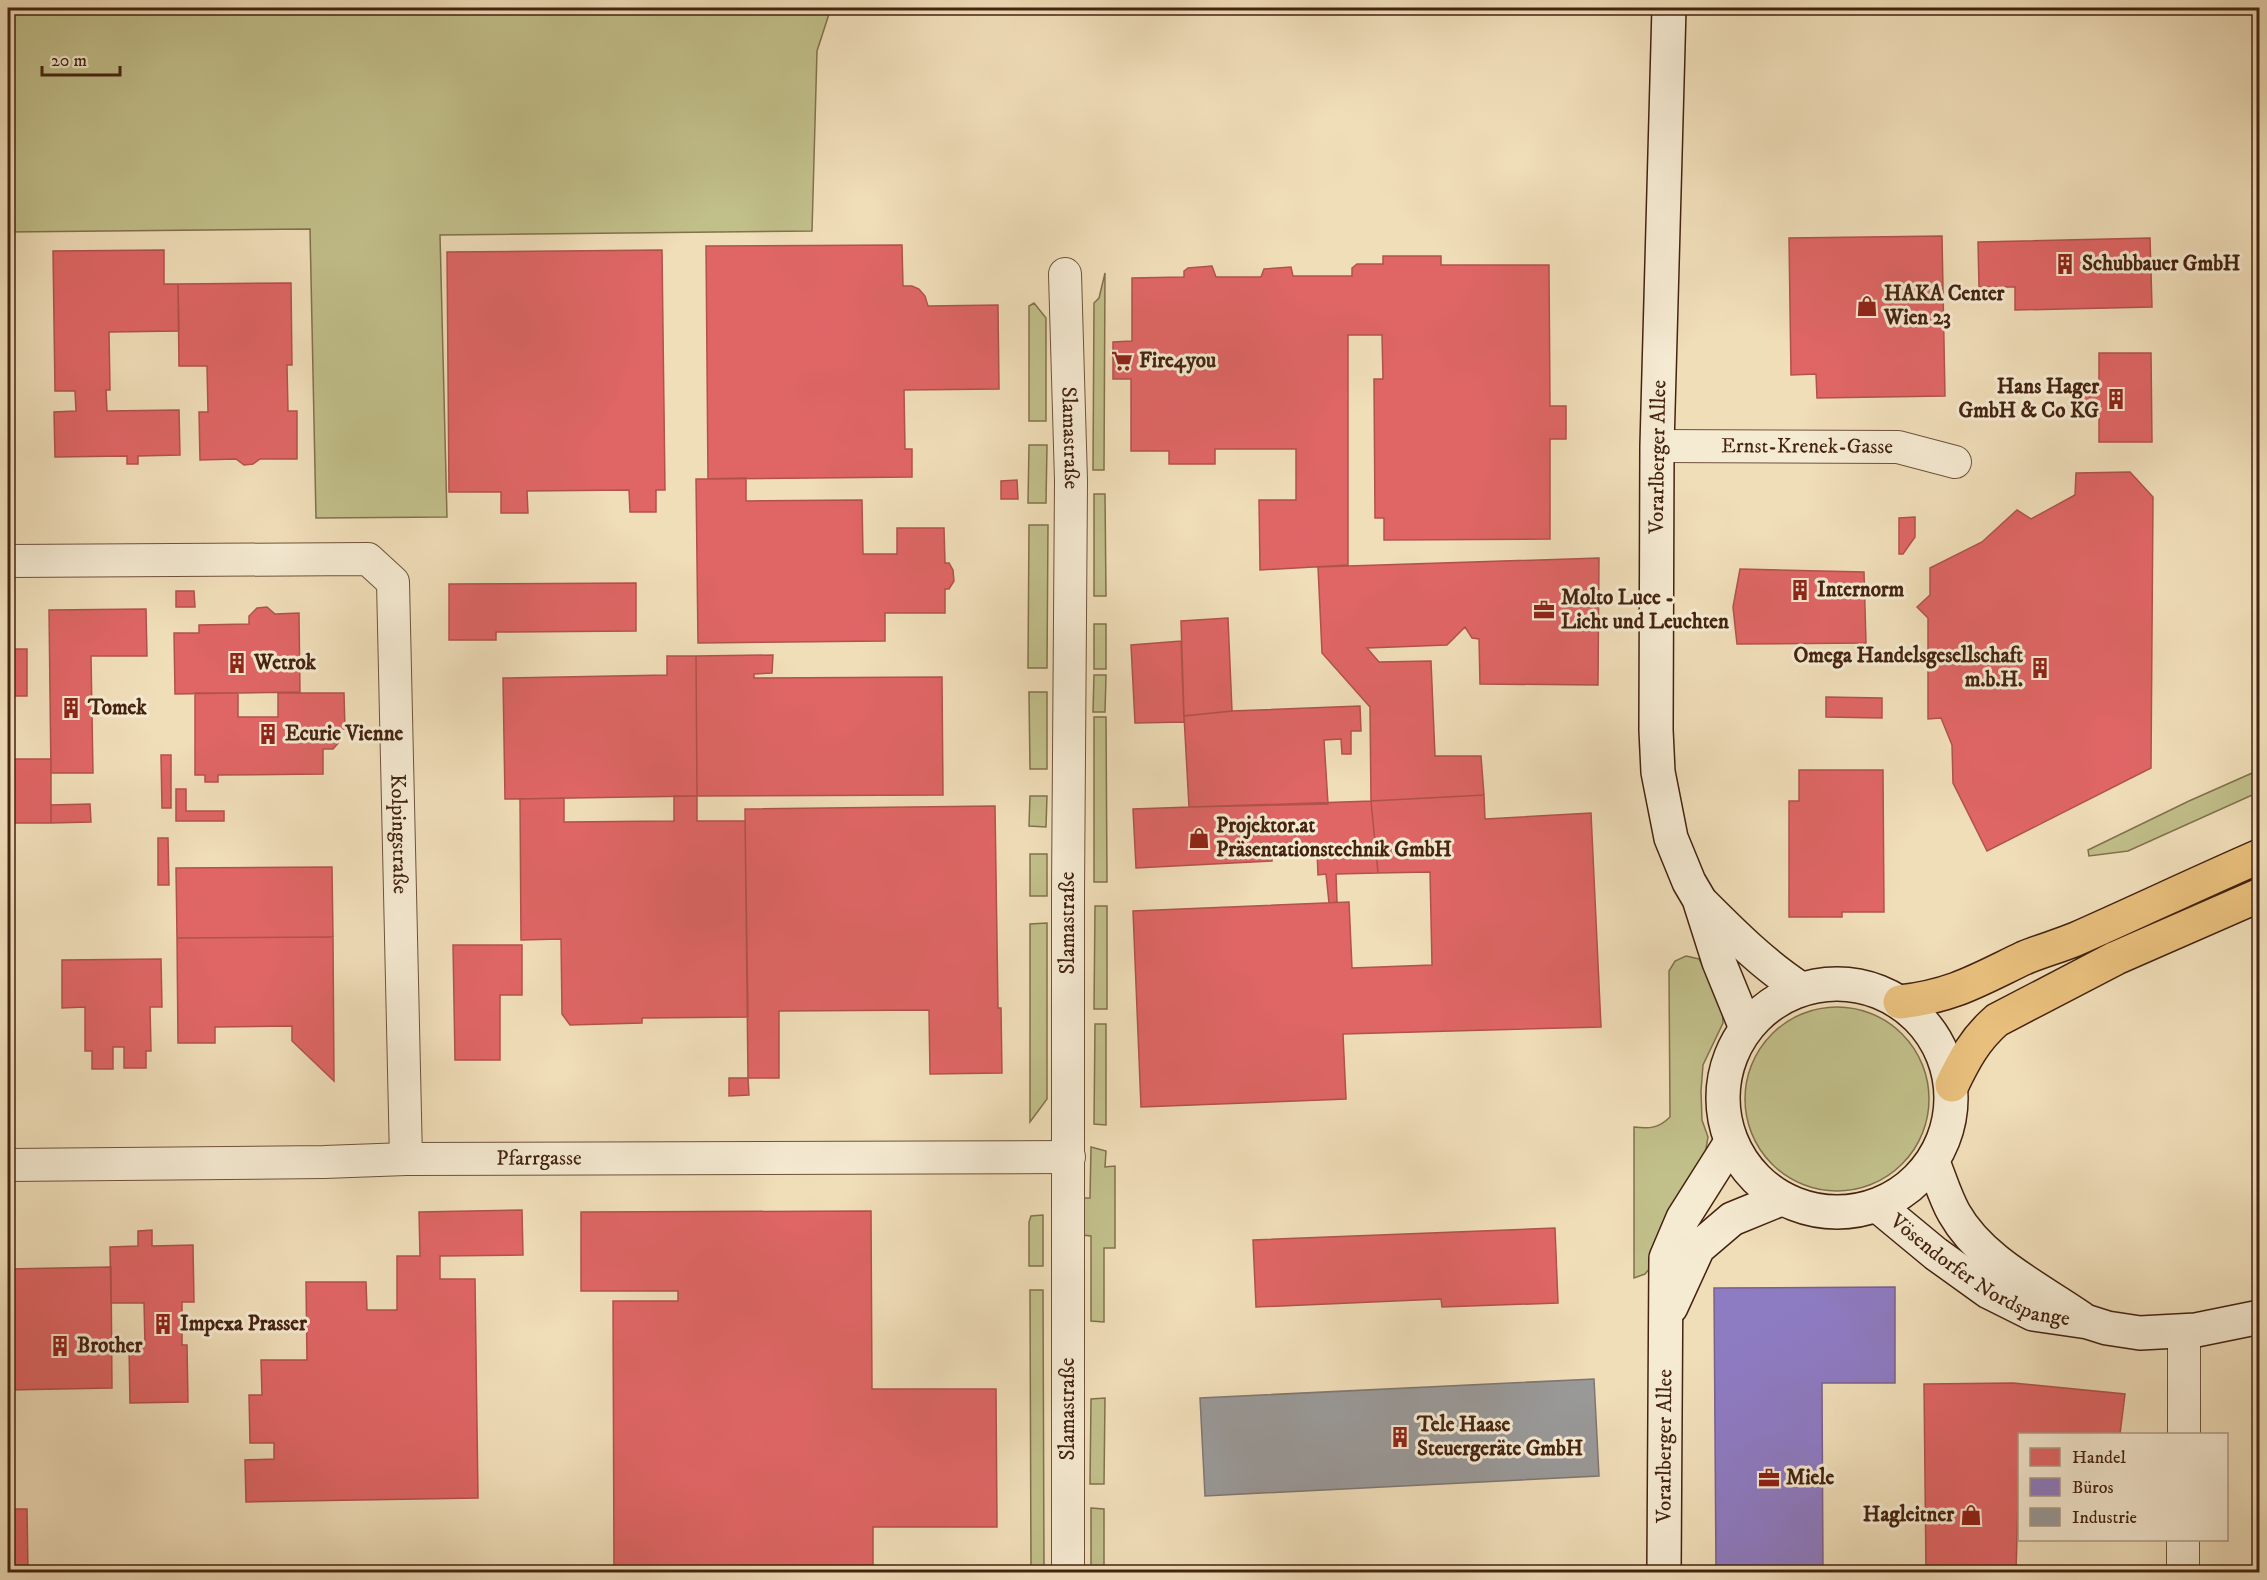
<svg xmlns="http://www.w3.org/2000/svg" width="2267" height="1580" font-family="'IM FELL DW Pica',serif">
<style>
.green{fill:#c1bf8a;stroke:#82714d;stroke-width:1.5}
.shops{fill:#e06666;stroke:#b1524c;stroke-width:1.5}
.offices{fill:#8e7cc3;stroke:#78618d;stroke-width:1.5}
.industry{fill:#999;stroke:#807670;stroke-width:1.5}
.lines{fill:none;stroke-linecap:round;stroke-linejoin:round}
.street-casing{stroke:#6f523a;stroke-width:34}
.secondary-casing{stroke:#442310;stroke-width:36}
.highway-casing{stroke:#442310;stroke-width:36}
.street{stroke:#f5ead2;stroke-width:32}
.secondary{stroke:#f5ead2;stroke-width:33}
.highway{stroke:#e8bf7c;stroke-width:33}
.labels{text-anchor:middle;dominant-baseline:central;stroke-width:6;stroke-linejoin:round;paint-order:stroke}
.poi-label{font-size:21px;font-weight:bold;fill:#442310;stroke:#f5ead2;text-anchor:start}
.street-label{font-size:21px;fill:#442310;stroke:#f5ead2}
</style>
<rect width="100%" height="100%" fill="#f0deb9"/>
<filter id="stains"><feTurbulence type="fractalNoise" baseFrequency=".00333" numOctaves="4"/><feColorMatrix values="0 0 0 0 .2 0 0 0 0 .09 0 0 0 0 .02 0 0 0 .5 -.17"/></filter>
<radialGradient id="worn" r=".72"><stop offset=".6" stop-color="#630" stop-opacity="0"/><stop offset="1" stop-color="#630" stop-opacity=".3"/></radialGradient>
<path class="green" d="M8,8H831L817,51L812,231L440,235L447,517L316,518L310,229L8,232Z
M1105,273L1104,470H1093L1094,303L1099,298Z
M1034,303L1046,318V421H1029V306Z
M1029,445H1047L1046,503H1028Z
M1094,494H1105L1106,596H1094Z
M1029,525H1048L1047,668H1028Z
M1094,624H1106V669H1094Z
M1094,675H1106L1105,712H1093Z
M1029,692H1047V769H1030Z
M1094,717H1106L1107,882H1094Z
M2259,770V792L2128,851L2089,856L2088,850L2189,801Z
M1030,796H1047L1046,827L1029,826Z
M1030,854H1047V896H1030Z
M1095,906H1107V1009H1094Z
M1047,923V1099L1030,1122V924Z
M1686,956L1699,959L1722,1006L1723,1023L1703,1065L1701,1091L1702,1120L1708,1137L1704,1161L1651,1267L1645,1274L1634,1278V1127C1650,1129 1659,1128 1670,1117L1669,971L1675,961Z
M1745 1099a92 92 0 1 1 184 0a92 92 0 1 1-184 0Z
M1095,1024H1106V1125L1094,1124Z
M1091,1147L1106,1151L1105,1167L1115,1166V1248H1104V1322L1091,1321V1236L1082,1235L1080,1198H1090Z
M1043,1215V1266H1029V1222L1031,1216Z
M1030,1290H1043L1044,1572H1031Z
M1105,1398L1104,1484H1090L1091,1399Z
M1091,1508L1104,1509V1572H1091Z"/>
<path class="shops" d="M1942,236L1945,396L1817,398L1816,374L1791,375L1789,238Z
M2150,238L2152,307L2015,310V287H1979L1978,242Z
M902,245L903,286H912L919,289L925,296L928,306L998,305L999,389L904,390L905,449H912V477L708,479L706,246Z
M164,250V284H178L179,331L109,332L110,390H106L107,411L179,410L180,455L138,456V464H127V456L55,457L54,412L76,411L75,391H55L53,251Z
M662,250L665,490H656V512H630L629,490L527,491L528,513H501V492H449L447,252Z
M1383,256H1441V265H1549L1550,406H1566V439H1550V539L1384,540V518H1375L1374,379H1383L1382,335H1348V565L1260,570L1259,500H1296V449H1215V464H1169V451H1131V379H1113V342L1132,341V278L1184,277V271L1188,268L1212,266L1216,277H1261L1264,269L1291,267L1293,276H1352V268L1357,264H1383Z
M291,283L292,365H287L288,411H297V459H260L253,464L244,465L236,459L200,460L199,412H208L207,366H179L178,284Z
M2099,353H2151L2152,442H2099V405H2080V393L2099,392Z
M2130,472L2153,497L2151,768L1987,851L1953,783L1952,745L1941,718L1928,719V618L1917,607L1930,595V568L1982,542L2017,510L2031,519L2075,495L2076,473Z
M746,478V501L862,500L863,554H897V528H944L945,563H949L953,570L954,581L949,589H945V613H885V641L698,643L696,479Z
M1017,480L1018,499H1001V481Z
M1915,517V537L1903,554H1899V518Z
M1599,558L1598,685L1480,684L1479,639L1472,638L1465,627L1447,645L1367,648L1379,662L1431,661L1435,756H1481L1484,795L1371,801L1370,707L1322,653L1318,567Z
M1740,569L1864,572L1866,643L1737,644L1733,607Z
M636,583V631L496,632V640H449V584Z
M176,591H194L195,607H176Z
M267,607L275,614L299,613L300,692L175,694L174,633H199V625L249,624V616L257,608Z
M146,609L147,656H91L93,773H51L49,610Z
M1228,618L1232,711L1184,716L1181,621Z
M1181,641L1184,722L1135,723L1131,645Z
M8,649H27V696H8Z
M773,655L772,673L754,674V678L942,677L943,795L697,796L696,656Z
M667,656H696L697,796L505,799L503,678L667,675Z
M195,693H238V717H278V693H344L345,729H341V740L333,749H323V774L218,775V782H205V775H195Z
M1826,697L1882,698V718L1826,717Z
M1360,706L1361,731H1351V754H1342L1341,739L1324,740L1328,804L1189,807L1184,716L1232,711Z
M161,755H171V808H162Z
M8,759H51V823H8Z
M1799,770H1883L1884,912H1842V917H1789V801H1799Z
M176,789H186V811H224V821H176Z
M1484,795L1485,819L1591,813L1601,1027L1343,1034L1346,1099L1141,1107L1133,911L1349,902L1352,968L1432,965L1430,872L1378,873L1371,801Z
M674,796H697V821H745L748,1017L642,1018V1023L570,1025L562,1014L561,939L521,940L520,799L564,798V822L674,821Z
M1371,801L1378,873L1336,874L1337,902L1329,903L1326,874L1318,875L1317,850L1271,852L1272,861L1136,868L1133,809Z
M90,804L91,822L51,823V805Z
M995,806L998,1008H1001L1002,1073L930,1074L929,1010L779,1011V1078H748L745,809Z
M158,838H168L169,885H158Z
M332,867L333,937L177,938L176,868Z
M333,937L334,1081L292,1041V1026L215,1027V1043H178L177,938Z
M453,945H522V995H500V1060H455Z
M161,959L162,1007H150L151,1051H146V1068H124V1047H113V1069H92V1051H85V1007L62,1008V960Z
M729,1078H748L749,1095L729,1096Z
M522,1210L523,1255L440,1256V1279H475L478,1498L246,1502L245,1460L274,1459V1443H250L249,1395H262L261,1360H307L306,1282H366L367,1310H397V1256H420L419,1212Z
M871,1211L872,1389H996L997,1527H873V1565H740V1572H614L613,1301H678V1291H581V1212Z
M1555,1228L1558,1303L1442,1307L1441,1299L1256,1307L1253,1240Z
M152,1230V1246L193,1245L194,1302H182V1345H187L188,1402L130,1403L129,1345H145L144,1303H111L110,1247L138,1246V1231Z
M111,1267L112,1388L8,1390V1269Z
M2013,1383L2125,1394L2120,1434H2020L2016,1572H1926L1924,1384Z
M8,1509H27L28,1572H8Z"/>
<path class="offices" d="M1895,1287V1383H1822L1823,1572H1716L1714,1288Z"/>
<path class="industry" d="M1594,1379L1599,1476L1205,1496L1200,1398Z"/>
<g class="lines">
<defs>
<g id="street">
<path id="s1" d="M1065,274L1071,481L1068,892V1572"/>
<path id="s2" d="M1657,446L1898,447L1955,462"/>
<path id="s3" d="M8,561L368,559L393,582L406,1159"/>
<path id="s4" d="M8,1165L324,1162L406,1159L1069,1157"/>
<path d="M2184,1434V1332"/>
<path d="M2183,1572V1540"/>
</g>
<g id="secondary">
<path d="M1669,8L1657,446L1656,730L1658,772L1671,838L1689,882L1699,899L1719,962L1746,1028"/>
<path d="M1703,904C1734,935 1764,965 1801,989"/>
<circle cx="1837" cy="1098" r="114"/>
<path d="M1933,1162C1940,1179 1945,1197 1954,1213C1981,1261 2038,1288 2081,1318"/>
<path id="s5" d="M1878,1206L1936,1254L1989,1292L2033,1314L2088,1322L2107,1328L2140,1333L2196,1330L2260,1317"/>
<path d="M1671,1307L1698,1248L1732,1219L1781,1199"/>
<path id="s6" d="M1664,1572L1666,1258L1683,1218L1731,1142"/>
</g>
<path id="highway" d="M1900,1002C1953,996 1978,980 2024,958C2041,951 2059,946 2076,939C2137,912 2198,883 2260,856
M1952,1085C1964,1060 1975,1039 1997,1020L2116,958L2260,895"/>
</defs>
<use href="#street" class="street-casing"/>
<use href="#secondary" class="secondary-casing"/>
<use href="#highway" class="highway-casing"/>
<use href="#street" class="street"/>
<use href="#secondary" class="secondary"/>
<use href="#highway" class="highway"/>
</g>
<defs>
<symbol id="building-bare" viewBox="-9 -9 18 18"><path d="M-4-6H4V6H1V3H-1V6H-4ZM-2.5-4.3h1.7v1.8h-1.7ZM.8-4.3h1.7v1.8H.8ZM-2.5-1h1.7V.8h-1.7ZM.8-1h1.7V.8H.8Z" fill="#8f2418" stroke="#f5ead2" stroke-width="2.5" paint-order="stroke"/></symbol>
<symbol id="shop-bare" viewBox="-9 -9 18 18"><path d="M-5-2.5h2.3a2.7 3.5 0 0 1 5.4 0H5L5.5 6h-11ZM-1.5-2.5h3a1.5 2.3 0 0 0-3 0Z" fill="#8f2418" stroke="#f5ead2" stroke-width="2.5" paint-order="stroke"/></symbol>
<symbol id="supermarket-bare" viewBox="-9 -9 18 18"><path d="M-6-5.5h2.5l.6 2H6L4.5 2H-2.5L-4.4-4H-6ZM-1.5 3.2a1.3 1.3 0 1 0 .1 0ZM3 3.2a1.3 1.3 0 1 0 .1 0Z" fill="#8f2418" stroke="#f5ead2" stroke-width="2.5" paint-order="stroke"/></symbol>
<symbol id="office-bare" viewBox="-9 -9 18 18"><path d="M-6-3h4V-5.5h4V-3h4V5H-6ZM-1-4.5V-3h2v-1.5ZM-6 0V1H6V0Z" fill="#8f2418" stroke="#f5ead2" stroke-width="2.5" paint-order="stroke"/></symbol>
</defs>
<g fill-rule="evenodd">
<use href="#building-bare" x="2050" y="249" width="30" height="30"/>
<use href="#shop-bare" x="1852" y="291" width="30" height="30"/>
<use href="#supermarket-bare" x="1107" y="346" width="30" height="30"/>
<use href="#building-bare" x="2101" y="384" width="30" height="30"/>
<use href="#building-bare" x="1785" y="575" width="30" height="30"/>
<use href="#office-bare" x="1529" y="595" width="30" height="30"/>
<use href="#building-bare" x="222" y="648" width="30" height="30"/>
<use href="#building-bare" x="2025" y="653" width="30" height="30"/>
<use href="#building-bare" x="56" y="693" width="30" height="30"/>
<use href="#building-bare" x="253" y="719" width="30" height="30"/>
<use href="#shop-bare" x="1184" y="823" width="30" height="30"/>
<use href="#building-bare" x="148" y="1309" width="30" height="30"/>
<use href="#building-bare" x="45" y="1331" width="30" height="30"/>
<use href="#building-bare" x="1385" y="1422" width="30" height="30"/>
<use href="#office-bare" x="1754" y="1463" width="30" height="30"/>
<use href="#shop-bare" x="1956" y="1500" width="30" height="30"/>
</g>
<g class="labels">
<g class="poi-label">
<text x="2082" y="264">Schubbauer GmbH</text>
<text x="1884" y="294">HAKA Center<tspan x="1884" dy="24">Wien 23</tspan></text>
<text x="1139" y="361">Fire4you</text>
<text x="2099" y="387" text-anchor="end">Hans Hager<tspan x="2099" dy="24">GmbH &amp; Co KG</tspan></text>
<text x="1817" y="590">Internorm</text>
<text x="1561" y="598">Molto Luce -<tspan x="1561" dy="24">Licht und Leuchten</tspan></text>
<text x="2023" y="656" text-anchor="end">Omega Handelsgesellschaft<tspan x="2023" dy="24">m.b.H.</tspan></text>
<text x="254" y="663">Wetrok</text>
<text x="88" y="708">Tomek</text>
<text x="285" y="734">Ecurie Vienne</text>
<text x="1216" y="826">Projektor.at<tspan x="1216" dy="24">Präsentationstechnik GmbH</tspan></text>
<text x="180" y="1324">Impexa Prasser</text>
<text x="77" y="1346">Brother</text>
<text x="1417" y="1425">Tele Haase<tspan x="1417" dy="24">Steuergeräte GmbH</tspan></text>
<text x="1786" y="1478">Miele</text>
<text x="1954" y="1515" text-anchor="end">Hagleitner</text>
</g>
<g class="street-label">
<text stroke="none"><textPath href="#s1" startOffset="164">Slamastraße</textPath></text>
<text stroke="none"><textPath href="#s2" startOffset="150">Ernst-Krenek-Gasse</textPath></text>
<text transform="translate(1658 457) rotate(-89)">Vorarlberger Allee</text>
<text stroke="none"><textPath href="#s3" startOffset="646">Kolpingstraße</textPath></text>
<text transform="translate(1068 923) rotate(-90)">Slamastraße</text>
<text stroke="none"><textPath href="#s4" startOffset="531">Pfarrgasse</textPath></text>
<text stroke="none"><textPath href="#s5" startOffset="123">Vösendorfer Nordspange</textPath></text>
<text transform="translate(1068 1409) rotate(-90)">Slamastraße</text>
<text stroke="none"><textPath href="#s6" startOffset="126">Vorarlberger Allee</textPath></text>
</g>
</g>
<rect width="2267" height="1580" fill="none" stroke="#f0deb9" stroke-width="30"/>
<rect x="9" y="9" width="2249" height="1562" fill="none" stroke="#442310" stroke-width="3"/>
<rect x="15" y="15" width="2237" height="1550" fill="none" stroke="#442310" stroke-width="1.5"/>
<rect x="2018" y="1433" width="210" height="108" fill="#f5ead2" stroke="#ae9a84" stroke-width="1.5"/>
<rect x="2030" y="1448" width="30" height="18" fill="#e06666" stroke="#ae9a84" stroke-width="1.5"/>
<text x="2072" y="1463" font-size="18" fill="#442310">Handel</text>
<rect x="2030" y="1478" width="30" height="18" fill="#8e7cc3" stroke="#ae9a84" stroke-width="1.5"/>
<text x="2072" y="1493" font-size="18" fill="#442310">Büros</text>
<rect x="2030" y="1508" width="30" height="18" fill="#999999" stroke="#ae9a84" stroke-width="1.5"/>
<text x="2072" y="1523" font-size="18" fill="#442310">Industrie</text>
<path d="M42 66v9h78v-9" fill="none" stroke="#442310" stroke-width="3"/>
<text x="51" y="66" font-size="18" fill="#442310" stroke="#f5ead2" stroke-width="4.5" paint-order="stroke">20 m</text>
<rect width="100%" height="100%" filter="url(#stains)"/>
<rect width="100%" height="100%" fill="url(#worn)"/>
</svg>
